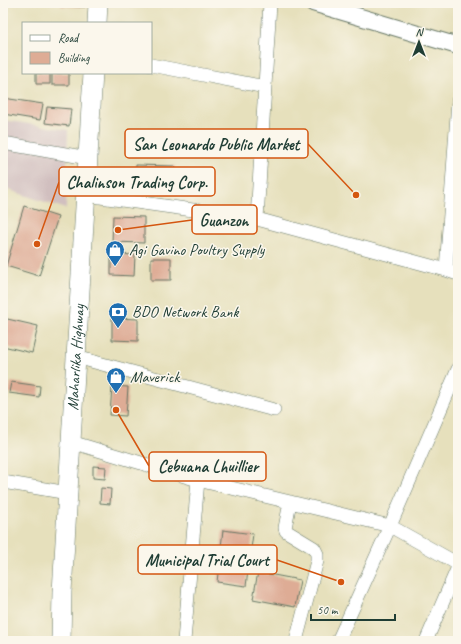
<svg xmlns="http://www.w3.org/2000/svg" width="461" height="644" font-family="Caveat,sans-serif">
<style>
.industrial{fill:#d1bfbf}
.building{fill:#deac95}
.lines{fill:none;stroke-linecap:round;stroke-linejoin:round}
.minor-casing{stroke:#657664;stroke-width:14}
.major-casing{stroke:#657664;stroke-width:18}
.highway-casing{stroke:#657664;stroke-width:20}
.minor{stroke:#fff;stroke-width:13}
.major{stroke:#fff;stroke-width:16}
.highway{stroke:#fff;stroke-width:19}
.labels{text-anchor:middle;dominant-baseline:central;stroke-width:3;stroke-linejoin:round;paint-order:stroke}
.poi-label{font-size:16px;fill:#1f3d34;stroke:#fbf7ec;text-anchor:start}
.street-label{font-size:16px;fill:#1f3d34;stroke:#fbf7ec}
.leader{fill:none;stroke:#d45610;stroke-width:1.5}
.callout-dot{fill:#d45610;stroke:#fbf7ec;stroke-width:1.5}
.callout{fill:#fbf7ec;stroke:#d45610;stroke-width:1.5}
.callout-label{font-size:17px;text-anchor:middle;font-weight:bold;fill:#1f3d34}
</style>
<rect width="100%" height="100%" fill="#fbf7ec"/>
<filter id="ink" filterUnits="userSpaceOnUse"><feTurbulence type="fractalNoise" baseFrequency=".025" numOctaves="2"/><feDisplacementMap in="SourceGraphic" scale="8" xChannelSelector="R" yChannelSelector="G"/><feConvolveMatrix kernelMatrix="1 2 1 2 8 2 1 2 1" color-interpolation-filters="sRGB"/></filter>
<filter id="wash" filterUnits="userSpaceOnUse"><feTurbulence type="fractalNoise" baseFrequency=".012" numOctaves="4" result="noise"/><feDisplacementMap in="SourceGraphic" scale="16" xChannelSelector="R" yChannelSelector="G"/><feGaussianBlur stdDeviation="0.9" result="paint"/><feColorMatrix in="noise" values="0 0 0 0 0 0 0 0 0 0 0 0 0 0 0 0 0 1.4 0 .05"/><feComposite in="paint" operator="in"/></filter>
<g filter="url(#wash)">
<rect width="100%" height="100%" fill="#e6e0bc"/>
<path class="industrial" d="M3,120L68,130L66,209L3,188Z"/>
<g id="blocks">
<path class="building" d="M61,3H85V7L61,6Z
M36,73H50V84H36Z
M52,73H69V85H52Z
M3,98L43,104L40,120L3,114Z
M47,107L71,109L69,126L45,123Z
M136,165L175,166V177H136Z
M24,206L58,217L39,276L6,266Z
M113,216L144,217V243L112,242Z
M111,254L135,255L134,276L111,275Z
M151,258H171V280H151Z
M3,318L38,326L32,353L3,346Z
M112,318L138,319V341L112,340Z
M11,382L40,386L39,397L9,393Z
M112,386L128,387L126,416L110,415Z
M93,466L106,467L105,479L93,478Z
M101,488L111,489L110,504L100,503Z
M223,530L253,534L246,586L217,582Z
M258,572L300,580L295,607L253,599Z"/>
</g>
</g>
<g filter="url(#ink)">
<use href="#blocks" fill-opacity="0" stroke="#657664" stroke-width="1"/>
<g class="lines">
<defs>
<path id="minor" d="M151,65L265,87
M3,143L88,158
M86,195L257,219L446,270L458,101
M257,219L270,3
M446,270L458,274
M76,357L274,410
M71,442L198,480L390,526L458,564
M3,482L68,493
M290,502L285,528L286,531L314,548L317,554V561L296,641
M184,641L198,480
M338,641L390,526L458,369
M426,641L458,567"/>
<path id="major" d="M313,3L458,46"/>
<g id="highway">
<path d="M97,23L98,3"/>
<path id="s1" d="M61,641L62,592L93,73"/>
</g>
</defs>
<use href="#minor" class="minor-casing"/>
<use href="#major" class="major-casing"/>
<use href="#highway" class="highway-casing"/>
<use href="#minor" class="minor"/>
<use href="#major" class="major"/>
<use href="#highway" class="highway"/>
</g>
</g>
<defs>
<symbol id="shop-pin" viewBox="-11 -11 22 30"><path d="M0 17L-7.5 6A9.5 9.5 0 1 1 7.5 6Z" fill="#1f6fb2" stroke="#fbf7ec"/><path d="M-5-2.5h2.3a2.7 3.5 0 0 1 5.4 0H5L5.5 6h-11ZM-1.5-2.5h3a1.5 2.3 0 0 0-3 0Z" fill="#fff"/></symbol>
<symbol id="bank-pin" viewBox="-11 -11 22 30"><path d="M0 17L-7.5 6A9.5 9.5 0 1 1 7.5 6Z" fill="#1f6fb2" stroke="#fbf7ec"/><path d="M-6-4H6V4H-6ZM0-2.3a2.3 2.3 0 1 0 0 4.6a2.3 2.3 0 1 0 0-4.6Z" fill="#fff"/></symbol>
</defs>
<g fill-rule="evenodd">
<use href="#shop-pin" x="104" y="239" width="22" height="30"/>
<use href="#bank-pin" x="107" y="301" width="22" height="30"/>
<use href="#shop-pin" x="105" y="366" width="22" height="30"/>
</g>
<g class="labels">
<g class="poi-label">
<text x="129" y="250">Agi Gavino Poultry Supply</text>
<text x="132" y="312">BDO Network Bank</text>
<text x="130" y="377">Maverick</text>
</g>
<g class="street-label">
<text stroke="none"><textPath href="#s1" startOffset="284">Maharlika Highway</textPath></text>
</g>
</g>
<path class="leader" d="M356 195L308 144M37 244L59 182M118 230L192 220M116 410L149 466M341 582L277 560"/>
<g class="callout-dot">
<circle cx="356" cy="195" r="4"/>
<circle cx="37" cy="244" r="4"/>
<circle cx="118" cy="230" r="4"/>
<circle cx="116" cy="410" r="4"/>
<circle cx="341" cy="582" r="4"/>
</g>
<g class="callout">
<rect x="125" y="129" width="183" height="29" rx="4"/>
<rect x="59" y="167" width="156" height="29" rx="4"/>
<rect x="192" y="205" width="65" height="29" rx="4"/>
<rect x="149" y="452" width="117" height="29" rx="4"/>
<rect x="138" y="545" width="139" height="29" rx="4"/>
</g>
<g class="callout-label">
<text x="216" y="150">San Leonardo Public Market</text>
<text x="137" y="188">Chalinson Trading Corp.</text>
<text x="224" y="226">Guanzon</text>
<text x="208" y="472">Cebuana Lhuillier</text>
<text x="207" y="566">Municipal Trial Court</text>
</g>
<rect width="461" height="644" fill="none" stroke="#fbf7ec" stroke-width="16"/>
<rect x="22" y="22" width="130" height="52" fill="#fbf7ec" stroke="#a3ada2"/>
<rect x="30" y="35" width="20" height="6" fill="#ffffff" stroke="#a3ada2"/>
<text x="58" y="42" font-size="12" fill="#1f3d34">Road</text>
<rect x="30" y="52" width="20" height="12" fill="#deac95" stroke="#a3ada2"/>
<text x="58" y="62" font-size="12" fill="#1f3d34">Building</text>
<g transform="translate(419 42)" stroke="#fbf7ec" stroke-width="3" paint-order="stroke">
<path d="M0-3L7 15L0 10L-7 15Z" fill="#1f3d34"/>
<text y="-6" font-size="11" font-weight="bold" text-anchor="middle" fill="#1f3d34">N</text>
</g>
<path d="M311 614v6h84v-6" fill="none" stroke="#1f3d34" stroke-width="2"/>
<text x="317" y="614" font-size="12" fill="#1f3d34" stroke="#fbf7ec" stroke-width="3" paint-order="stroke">50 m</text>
</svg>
